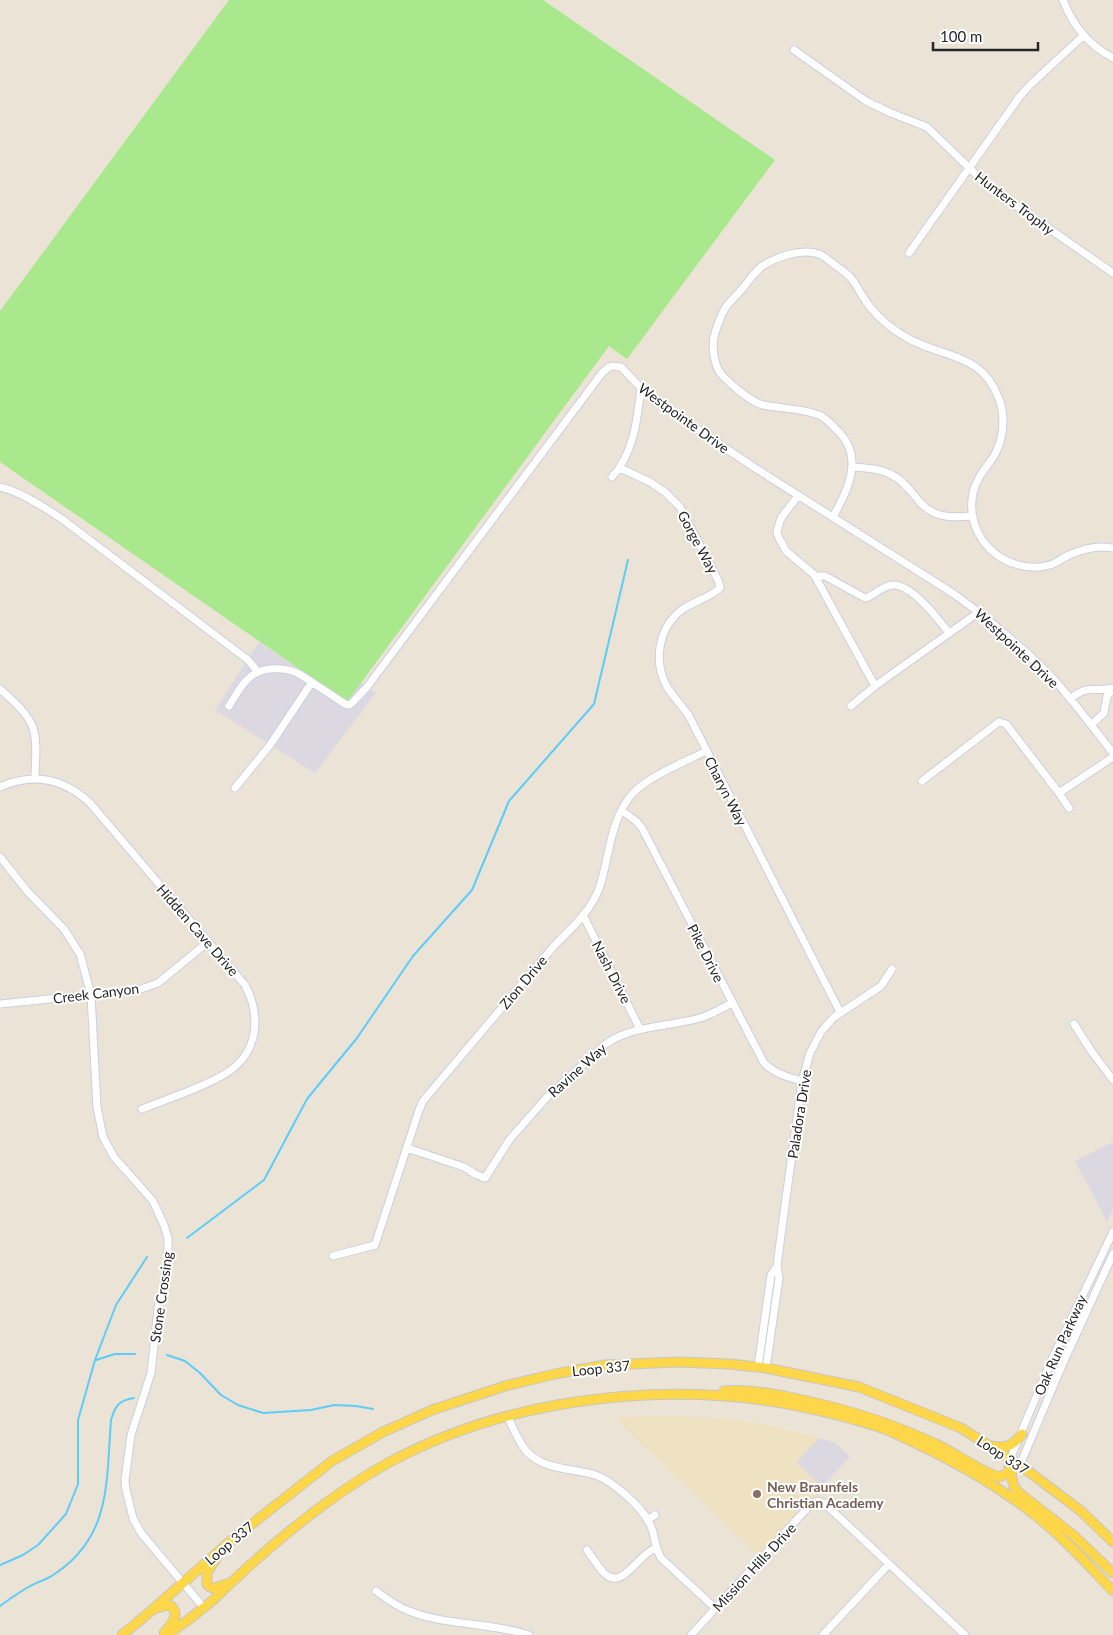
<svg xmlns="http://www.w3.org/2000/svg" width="1113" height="1635" font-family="Lato,sans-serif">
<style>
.industrial{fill:#dbd8e2}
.education{fill:#efe2c3}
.green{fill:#a9e88c}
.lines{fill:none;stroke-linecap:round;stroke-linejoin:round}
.stream{stroke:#5dccf9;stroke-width:2}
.minor-casing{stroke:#cbcfe2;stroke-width:9}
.major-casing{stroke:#c7c7c7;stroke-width:11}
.minor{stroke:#fff;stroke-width:7}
.major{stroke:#fdd749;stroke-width:9}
.education-dot{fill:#8d6e63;stroke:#fff;stroke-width:2}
.labels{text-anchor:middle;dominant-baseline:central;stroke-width:4;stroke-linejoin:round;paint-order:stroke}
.street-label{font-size:14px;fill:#272727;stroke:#fff}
.education-label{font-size:14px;font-weight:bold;fill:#785e54;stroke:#fff;text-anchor:start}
</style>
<rect width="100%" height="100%" fill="#ebe3d6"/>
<path class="industrial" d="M259,642L346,701L361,682L376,693L315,773L215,710Z
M1113,1142V1209L1107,1222L1075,1161Z
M819,1438L836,1443L850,1457L821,1487L796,1462Z"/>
<path class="education" d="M674,1416L727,1419L763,1424L819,1438L796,1462L821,1487L818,1501L761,1559L614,1417Z"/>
<path class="green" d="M229,0H543L775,160L627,359L609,346L347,702L0,462V311Z"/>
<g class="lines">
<path class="stream" d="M187,1238L264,1180L307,1099L357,1038L413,956L472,890L509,801L594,704L628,560
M167,1355L185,1361L200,1373L221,1395L238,1405L263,1413L311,1410L334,1405L356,1406L373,1409
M96,1360L115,1354H135
M0,1565L23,1555L38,1545L66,1514L78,1484V1420L95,1360L116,1305L147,1257
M0,1606C8,1600 17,1594 25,1589C33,1584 42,1581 50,1577C112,1539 106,1483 111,1420C115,1406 119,1400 134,1398"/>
<defs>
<path id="minor" d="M1063,0C1073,26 1088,45 1113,58
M794,50L866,101L891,113L927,127L989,187L1113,273
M909,253L1020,96L1031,84L1083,36
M853,467C869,468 884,469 897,478C906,484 912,493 919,501C933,518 951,518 972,516
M620,468L650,482L665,492L680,507L718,580L720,588C709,598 695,601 683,609C659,626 653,659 666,685C672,696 682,705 689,716L840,1012
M612,477C634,453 637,420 641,388
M0,487C23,493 42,506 62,519L248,660L258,672
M798,496L781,518L777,531L778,536L786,551L817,577
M833,517C848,489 865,457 837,430C832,425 826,418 819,415C801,408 782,409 763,405C752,403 729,383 721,374C714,365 711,344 715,333C718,325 721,314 726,307C731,300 737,295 742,289C748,282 754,273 761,267C775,257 802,248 819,254C825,256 830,262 835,265C840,269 846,272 850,277C858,286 863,299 871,308C880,319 892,329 904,336C940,359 981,350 999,399C1005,415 1004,434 997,450C993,460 984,468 979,478C966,500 971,530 989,548C1004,564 1029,571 1050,565C1056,563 1061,559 1067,556C1082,549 1097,545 1113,548
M949,633C938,619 913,585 893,585C883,585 874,596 865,598L825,576H820L816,578L875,686L979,612
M0,689C12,700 27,712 33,728C38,743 35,762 35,778
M1070,699C1090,683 1092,693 1113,688
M229,706C235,697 240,686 248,679C260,666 287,666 301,675L345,704L349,705L352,703L367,687L602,373L609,367L612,366L621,367L641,388L682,419L752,466L954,594C991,621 1027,650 1058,684C1077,706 1095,730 1113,753
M851,706L875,686
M1091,725L1104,713L1107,696L1113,689
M922,781L999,722L1006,724L1059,793
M0,787C34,772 64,779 90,803L245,985C253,1000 257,1015 254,1033C248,1068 218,1079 189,1091C173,1097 158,1103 142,1109
M235,788L270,745L312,682
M1069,808L1059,793L1113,757
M622,811L636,821L642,828L764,1063C776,1074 787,1077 802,1081
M0,857L28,892L64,929L80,954L91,995L97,1107L103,1137L114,1157L153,1201L164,1225L168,1238V1262L166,1279L158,1308L151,1373L131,1435L125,1480L126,1490L133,1518L141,1533L204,1608
M583,915L640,1029
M0,1004L138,990L158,983L208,942
M1074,1024L1092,1052L1113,1080
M407,1148L464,1167L475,1174L485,1178L510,1139L548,1096L607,1043C635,1025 668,1027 700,1018C711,1015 722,1008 732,1003
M333,1256L375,1245L419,1110L423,1101L554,946C572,928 592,910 600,886C610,854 610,819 633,793C649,776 685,762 706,751
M758,1367L771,1275L777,1266
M766,1368L779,1278L777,1266L781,1235L802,1081L810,1053L821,1032L833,1018L881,986L892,969
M508,1417C513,1428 518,1441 526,1451C546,1472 573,1467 598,1476C606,1479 613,1485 620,1490C634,1502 648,1515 653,1532C655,1541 656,1550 661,1558L715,1608
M1010,1459L1052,1359L1113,1232
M1020,1465L1063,1363L1113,1254
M647,1520L655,1515
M587,1550C592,1557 597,1565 603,1572C622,1593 637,1554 656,1548
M376,1591C386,1598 397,1607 409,1611C447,1626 490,1622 529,1635
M691,1635L812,1503L818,1501L824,1503L965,1635
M823,1635L889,1564"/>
<path id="major" d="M724,1391C752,1389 780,1395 807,1401C853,1411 896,1425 938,1445C957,1454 979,1471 999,1477L1011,1472L1020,1465
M991,1446C1005,1449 1013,1446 1022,1434
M1009,1467L1014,1487L1018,1492L1072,1534L1113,1573
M216,1559L207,1572V1584C212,1591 219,1587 226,1584
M157,1608L167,1605L171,1606C181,1616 171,1624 164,1633
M122,1635L151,1611L234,1538L332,1461L383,1432L432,1410L505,1386L555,1374L605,1365L678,1362L729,1364L766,1368L859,1387L961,1428L1020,1465L1081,1511L1113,1542
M167,1635C179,1627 191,1618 202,1609C214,1601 223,1589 234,1580C281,1536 332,1494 388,1463C517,1393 689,1377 829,1413C852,1419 875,1424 896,1434C947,1457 997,1484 1040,1519C1066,1540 1090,1567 1113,1591"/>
</defs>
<use href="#minor" class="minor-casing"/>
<use href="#major" class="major-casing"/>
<use href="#minor" class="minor"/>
<use href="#major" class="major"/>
</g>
<circle class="education-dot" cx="757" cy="1494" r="5"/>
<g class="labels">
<g class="street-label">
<text transform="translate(1015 203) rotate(37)">Hunters Trophy</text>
<text transform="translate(684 418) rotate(36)">Westpointe Drive</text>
<text transform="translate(698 542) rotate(62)">Gorge Way</text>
<text transform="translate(1017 648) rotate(43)">Westpointe Drive</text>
<text transform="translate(726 791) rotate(63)">Charyn Way</text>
<text transform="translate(198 930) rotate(49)">Hidden Cave Drive</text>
<text transform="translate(706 953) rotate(63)">Pike Drive</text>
<text transform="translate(612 972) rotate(63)">Nash Drive</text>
<text transform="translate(523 982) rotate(-50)">Zion Drive</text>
<text transform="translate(96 993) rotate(-7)">Creek Canyon</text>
<text transform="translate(577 1070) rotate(-42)">Ravine Way</text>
<text transform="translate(799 1114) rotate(-81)">Paladora Drive</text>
<text transform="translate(161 1297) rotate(-82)">Stone Crossing</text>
<text transform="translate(1060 1345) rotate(-66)">Oak Run Parkway</text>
<text transform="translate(601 1368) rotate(-6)">Loop 337</text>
<text transform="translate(1003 1455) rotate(33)">Loop 337</text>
<text transform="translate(229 1543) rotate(-40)">Loop 337</text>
<text transform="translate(754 1567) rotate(-47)">Mission Hills Drive</text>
</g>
<g class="education-label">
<text x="767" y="1486">New Braunfels<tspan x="767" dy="16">Christian Academy</tspan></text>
</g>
</g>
<path d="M933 42v8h105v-8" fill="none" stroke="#272727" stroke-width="2.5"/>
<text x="940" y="42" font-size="15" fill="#272727" stroke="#ffffff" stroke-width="4" paint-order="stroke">100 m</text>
</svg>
